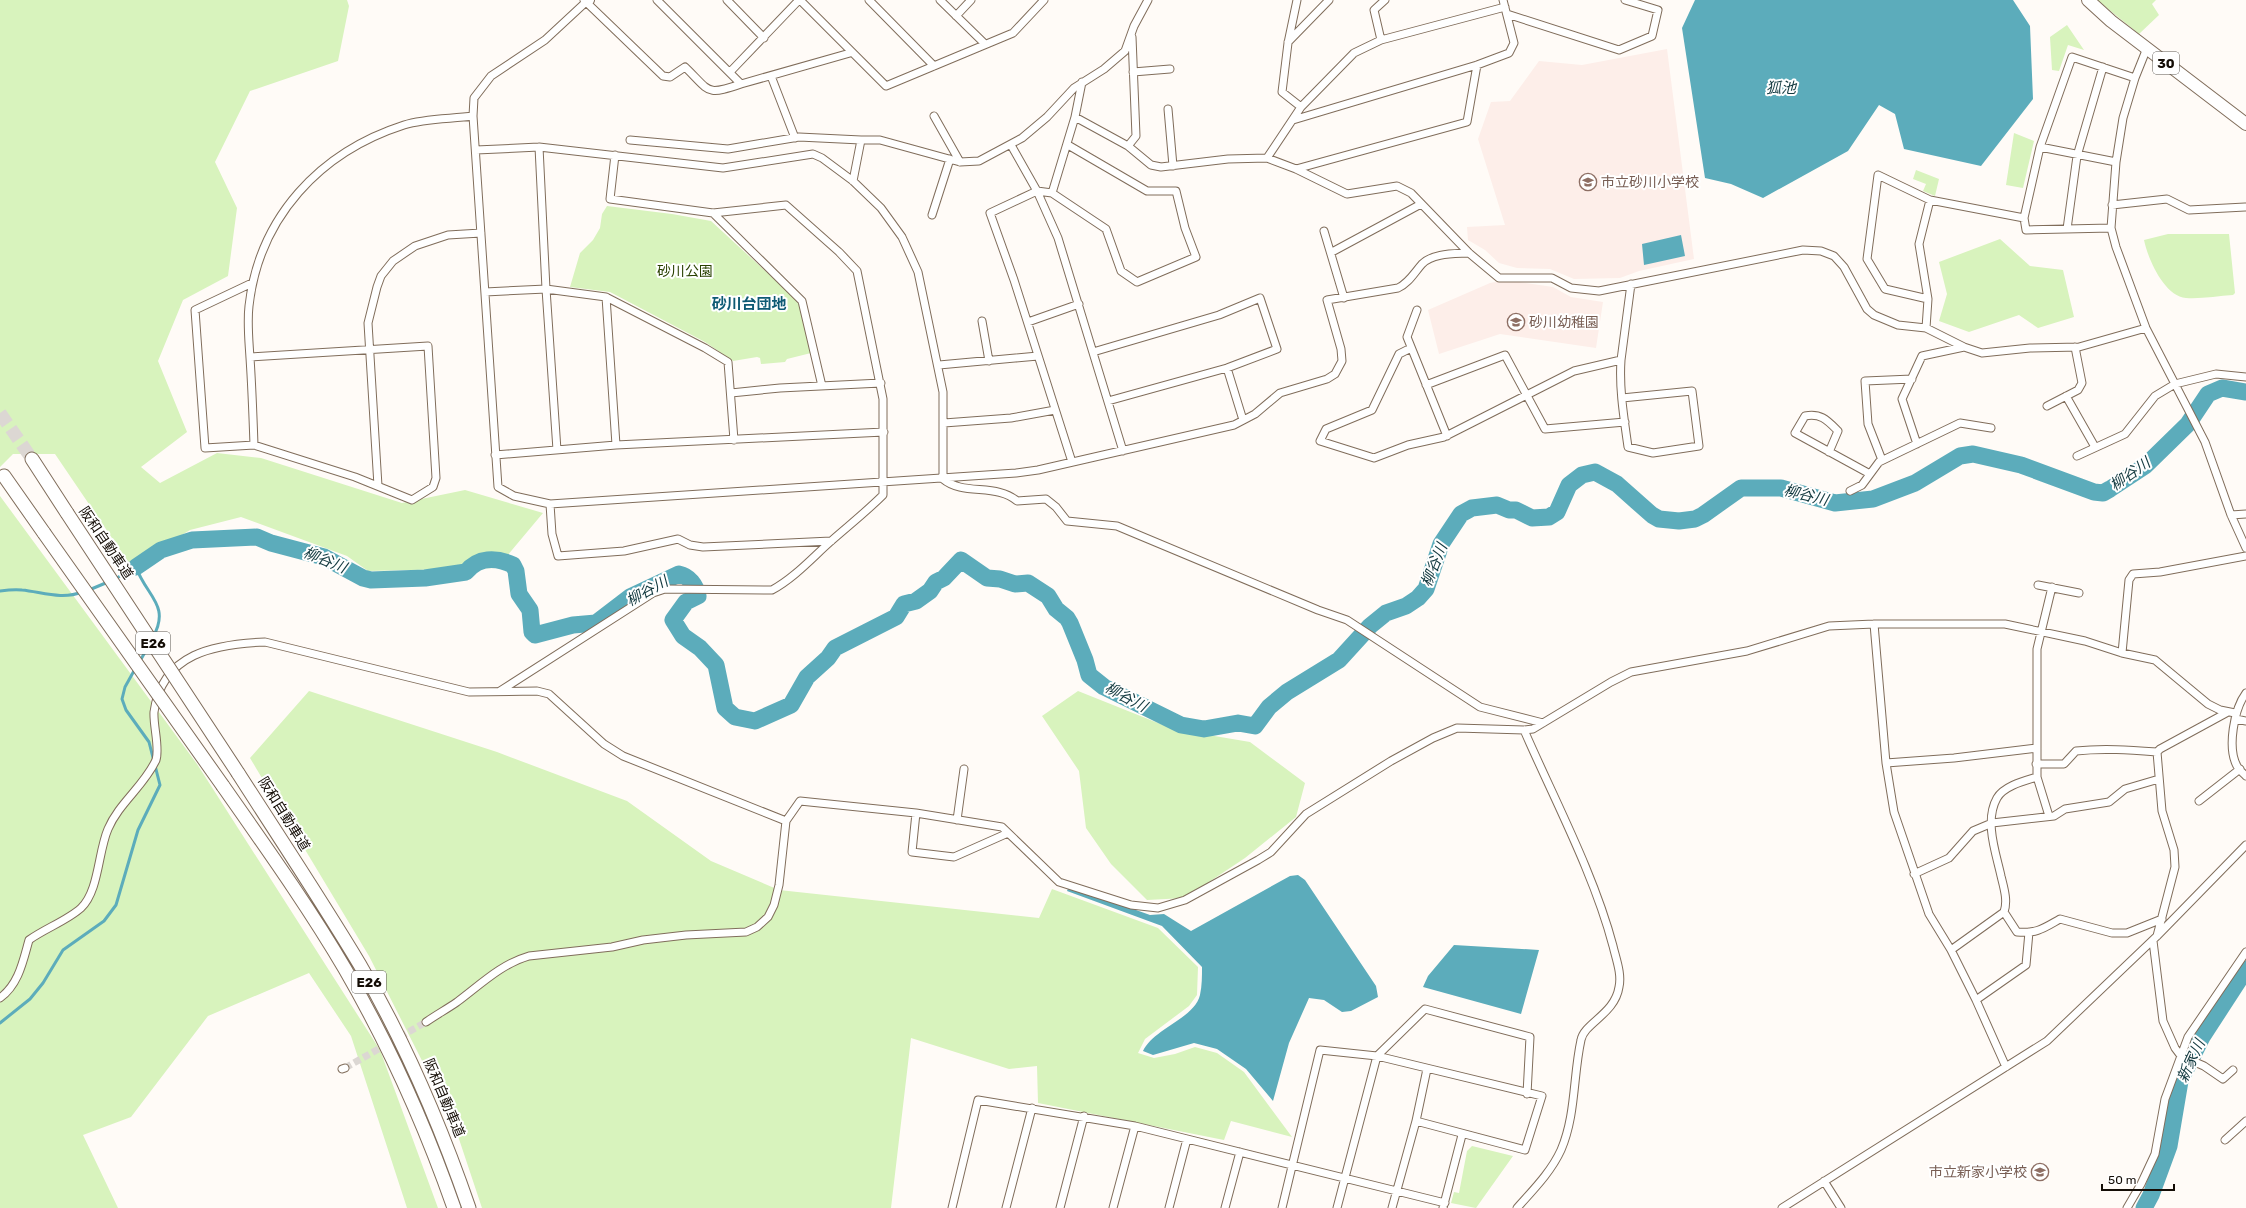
<svg xmlns="http://www.w3.org/2000/svg" width="2246" height="1208" font-family="Rubik,'Noto Sans JP',sans-serif">
<style>
.education{fill:#fdeee9}
.green{fill:#d8f3bd}
.water{fill:#5cacbb}
.lines{fill:none;stroke-linecap:round;stroke-linejoin:round}
.stream{stroke:#5cacbb;stroke-width:3}
.river{stroke:#5cacbb;stroke-width:17}
.street-tunnel{stroke:#dcd7d3;stroke-width:7;stroke-dasharray:7 3.5;stroke-linecap:butt}
.highway-tunnel{stroke:#dcd7d3;stroke-width:13;stroke-dasharray:13 6;stroke-linecap:butt}
.street-casing{stroke:#806d5b;stroke-width:9}
.secondary-casing{stroke:#806d5b;stroke-width:12}
.primary-casing{stroke:#806d5b;stroke-width:14}
.highway-casing{stroke:#806d5b;stroke-width:15}
.street{stroke:#fff;stroke-width:7}
.secondary{stroke:#fff;stroke-width:10}
.primary{stroke:#fff;stroke-width:12}
.highway{stroke:#fff;stroke-width:13}
.highway-bridge-casing{stroke:#806d5b;stroke-width:15;stroke-linecap:butt}
.highway-bridge{stroke:#fff;stroke-width:13}
.labels{text-anchor:middle;dominant-baseline:central;stroke-width:4;stroke-linejoin:round;paint-order:stroke}
.shield{fill:#fff;stroke:#5a5651;stroke-width:1}
.shield-label{font-size:13px;font-weight:bold;fill:#140d06}
.education-label{font-size:14px;fill:#785e54;stroke:#fff;text-anchor:start}
.park-label{font-size:14px;fill:#294001;stroke:#fff}
.street-label{font-size:14px;fill:#140d06;stroke:#fff}
.water-label{font-size:15px;font-style:italic;fill:#12393f;stroke:#fff}
.neighbourhood-label{font-size:15px;font-weight:bold;fill:#0e5a74;stroke:#fff}
</style>
<rect width="100%" height="100%" fill="#fffbf7"/>
<path class="education" d="M1667,49L1694,259L1639,271L1620,278L1574,279L1550,269L1517,268L1499,263L1485,250L1468,240L1467,227L1505,225L1478,139L1491,102L1510,101L1539,61L1582,65Z
M1505,280L1553,287L1571,297L1603,302L1596,348L1500,334L1439,354L1428,310L1490,283Z"/>
<path class="green" d="M0,0H347L349,6L338,61L250,91L215,162L237,208L228,276L183,300L158,361L187,432L141,467L160,483L217,453L261,458L402,503L465,490L543,513L497,568L368,571L347,556L241,517L190,530L131,566L55,454H13L0,467Z
M2097,0H2156L2152,4L2159,15L2139,34Z
M2067,25L2084,50L2068,45L2059,71L2052,70L2050,37Z
M2014,133L2034,141L2023,188L2006,185Z
M1916,170L1939,179L1935,196L1923,191L1926,184L1913,179Z
M607,206L672,214L711,221L799,302L811,353L787,359L785,362L761,364L760,358L757,357L733,361L705,342L610,292L570,287L580,253L593,240L600,228L602,214Z
M2168,234H2229L2235,293L2233,295C2218,296 2201,299 2186,298C2164,296 2148,259 2144,240Z
M2000,239L2030,266L2063,270L2074,317L2038,328L2019,315L1969,332L1939,321L1947,294L1939,262Z
M0,496L197,764L380,1050L438,1208H407L351,1036L309,973L208,1016L131,1117L83,1135L118,1208H0Z
M309,691L497,752L627,801L711,861L779,890L1039,918L1052,889L1158,928L1198,967L1197,995L1189,1006L1145,1039L1138,1053L1154,1058L1175,1054L1195,1047L1217,1053L1244,1072L1292,1137L1231,1121L1224,1140L1038,1103L1037,1066L1009,1069L911,1038L891,1208H482L454,1124L369,956L250,758Z
M1078,691L1173,729L1250,742L1305,783L1296,817L1245,858L1185,898L1147,900L1111,864L1086,828L1079,771L1042,716Z
M1472,1146L1513,1156L1476,1208L1451,1203L1454,1192L1459,1193L1467,1151Z"/>
<path class="water" d="M1695,0H2013L2030,26L2033,99L1981,166L1904,149L1895,114L1879,105L1848,151L1763,198L1731,184L1705,178L1682,28Z
M1681,235L1685,256L1644,265L1642,244Z
M1298,875L1305,880L1376,986L1378,997L1351,1011L1342,1012L1324,1000L1309,998L1289,1043L1273,1101L1246,1069L1217,1049L1194,1043L1153,1055L1143,1051C1154,1028 1194,1019 1200,995C1202,986 1202,976 1202,967L1162,926L1067,891L1069,886L1150,915L1164,914L1191,931L1290,876Z
M1454,945L1539,950L1521,1014L1423,987L1428,976Z"/>
<g class="lines">
<path class="stream" d="M115,579L136,567C146,596 171,605 153,637
M89,590L108,582
M0,591C7,590 15,589 22,590C42,592 62,600 82,592
M140,661L149,645
M0,1023L30,999L43,983L63,950L104,921L116,905L138,830L160,785L149,742L126,710L122,699L125,687L135,669"/>
<path class="river" d="M136,567L161,550L192,540L257,537L271,543L324,557L363,578L371,580L425,578L466,572C478,557 496,557 513,565L516,571L519,594L530,610L532,632L535,635L573,625L596,623L630,597L679,574C689,576 696,585 698,596L686,602L673,620L683,636L700,648L716,665L725,708L735,717L755,721L791,705L807,677L828,658L835,648L896,617L904,604L916,601L930,591L936,582L944,578L961,560L987,578L1000,579L1015,584L1028,583L1048,596L1056,609L1067,618L1070,623L1085,660L1089,675L1104,687L1181,725L1204,729L1238,723L1255,726L1269,707L1287,692L1339,660L1370,626L1386,613L1406,606L1418,598L1426,589L1441,544L1461,514L1472,508L1497,505L1509,510H1516L1532,518L1549,517L1557,512L1569,485L1582,475L1595,472L1617,484L1652,515L1659,519L1679,521L1695,519L1703,515L1741,488H1781L1835,503L1873,499L1915,483L1960,456L1973,454L2021,465L2094,492L2103,493L2110,489L2145,466L2188,424L2208,394L2222,388L2246,392
M2144,1208L2151,1195L2169,1146L2180,1081L2202,1037L2246,969"/>
<path class="street-tunnel" d="M345,1068L426,1022"/>
<path class="highway-tunnel" d="M0,413L32,459"/>
<defs>
<path id="street" d="M584,0L663,76L670,77L685,67C711,92 705,96 741,84
M657,0L741,84L850,53
M727,0L764,38
M800,0L886,86L1013,33L1044,0
M869,0L934,66
M940,0L985,44
M1297,0L1288,43L1282,92L1301,107
M586,2L545,40L491,76L474,98L473,116L498,487L514,496L550,504L1016,473L1038,470L1234,425L1255,414L1280,393L1327,379L1335,374L1342,361L1341,349L1327,300L1398,288C1409,283 1414,273 1422,264C1433,253 1454,254 1469,253
M1507,14L1619,50L1652,36L1658,10L1625,0
M956,16L971,0
M1381,40L1374,10L1385,0
M1288,42L1329,0
M2147,48L2135,78L2123,118L2116,162L2111,228L2116,247L2146,328L2205,442L2231,515L2246,548
M730,72L799,0
M1133,72L1170,69
M771,76L795,138
M1168,109L1173,166
M934,116L960,162
M1075,117L1082,82
M1293,120L1477,65L1509,53L1514,43L1503,0
M630,140L728,149L799,137L861,140
M1011,145L1037,191L1058,238L1123,451
M1068,145L1147,191H1176L1185,228L1196,257L1137,282L1121,271L1106,229L1052,193L1037,191L990,213L1014,280L1072,462
M1128,146L1136,136L1132,37
M539,147L546,289L557,450
M2040,147L2116,162
M476,150L539,147L723,168L813,154L822,158L853,181L881,208L902,237L918,272L943,392V479
M1267,158L1301,107L1354,53L1381,40L1505,7
M1296,169L1467,122L1477,65
M853,181L861,140H880L960,162L979,161L1022,138L1047,117L1074,88L1104,69L1125,51L1134,26L1148,0
M1052,193L1075,117L1128,146L1151,165L1161,167L1228,159L1267,158L1296,169L1347,194L1397,186L1411,193L1469,253L1499,278H1552L1571,288L1599,291L1803,250L1821,251L1834,256L1844,267L1867,309L1874,315L1898,325L1926,328L1964,347L1982,353L2030,348L2079,347L2146,328
M2112,205L2167,199L2189,210L2245,207
M713,213L802,301L822,386
M932,215L950,159
M2111,228L2026,230L2024,218L2040,147L2072,57L2135,78
M2067,229L2077,156L2103,67
M1324,231L1344,298
M1332,252L1421,204
M485,292L546,289L606,297L705,348L728,362L734,440
M606,297L616,445
M1928,299L1919,244L1930,200
M1417,310L1407,337L1447,436
M982,321L989,361
M1028,322L1079,304
M1926,328L1928,299L1885,289L1867,259L1878,175L1930,200L2024,218
M1411,348L1399,354L1372,410L1326,429L1320,441L1374,458L1408,445L1444,437L1574,371L1621,360L1631,284
M1093,352L1219,315L1260,298L1277,349L1227,368L1108,401
M250,357L428,346L436,478L433,487L412,500L355,477L254,445L205,448L195,310L252,283
M1621,360C1619,389 1624,418 1628,447L1653,453L1699,446L1692,391L1622,398
M939,365L1038,356
M1227,368L1243,420
M1426,385L1505,355L1545,429L1625,422
M731,393L780,388L881,383
M2066,396L2095,447
M2047,406L2078,390L2082,383L2075,347
M944,423L1011,418L1055,410
M1917,444L1902,399L1922,356L1964,347
M254,445C253,416 252,387 250,358C249,341 247,323 249,306C259,217 320,152 404,125C425,118 451,119 473,116
M1829,452L1838,431C1827,420 1821,413 1805,416L1795,433L1870,474
M495,455L616,445L884,432
M2077,456L2125,434L2155,396L2175,384L2216,374L2246,377
M1882,460L1868,424L1865,381L1912,379
M943,479C963,496 997,483 1017,501L1046,499L1056,507L1067,521L1117,526L1318,610L1347,620L1480,707L1543,723
M378,486L368,323L377,287L381,276L393,261L415,246L448,235L481,233
M1850,491L1862,485L1879,462L1960,423L1991,428
M550,504L552,534L558,556L624,551L678,539L690,545L703,547L831,541
M2231,515L2246,514
M2038,585L2079,593
M1874,624L1886,763L1894,812L1929,914L1951,950L1976,1000L2006,1067
M2122,653L2129,580L2133,574L2160,572L2246,556
M500,691L653,593L665,589L772,590C794,578 811,559 830,542C848,526 866,512 883,495V399L857,271L839,252L786,205L713,213L610,199L615,155
M2246,693C2234,709 2227,748 2237,766C2239,770 2243,773 2246,776
M2236,719L2246,721
M1886,763L1954,758L2037,748
M2036,764H2064L2076,751C2103,748 2130,750 2157,752
M2199,801L2240,769
M916,813L912,852L954,857L1008,833
M2049,816L2037,777V649L2052,587
M957,820L964,769
M1914,874L1949,858L1973,831L1992,823L2054,816L2065,809L2109,802L2125,789L2159,779
M2004,912L2017,932C2037,934 2044,928 2060,919L2112,933H2127L2162,919
M2157,936L2175,867L2174,850L2162,811L2157,752L2160,749L2228,712
M2153,941L2163,1021L2175,1048L2181,1056L2204,1066L2223,1079L2233,1070
M1951,950L2004,912C2008,901 2004,888 2001,876C1996,853 1984,821 1997,798C2004,786 2024,781 2037,777
M0,998C19,984 23,961 29,940C44,929 68,920 81,908C99,891 98,852 108,829C119,803 144,786 156,760C160,748 153,725 154,712C162,653 215,644 265,642L469,692L537,691L549,694L604,744L623,756L786,821
M1976,1000L2026,965L2029,932
M426,1022C436,1015 447,1009 457,1002C480,985 501,964 529,956L612,947L643,940L686,935L746,932L757,927L768,917L774,905L779,885L786,821L800,801L916,813L1002,827L1059,882L1131,905L1158,908L1185,900L1258,860L1271,852L1306,814L1391,761L1433,738L1457,728L1524,730L1533,729L1611,682L1631,672L1747,651L1829,626L1874,624H2005L2085,641L2122,653L2155,660L2208,704L2220,710L2235,713
M342,1069L345,1068
M2225,1140L2246,1121
M1824,1181L1841,1208
M952,1208L978,1100L1135,1126L1445,1203
M1006,1208L1032,1108
M1060,1208L1084,1116
M1113,1208L1135,1126
M1169,1208L1187,1139
M1225,1208L1240,1152
M1282,1208L1320,1050L1377,1056L1542,1096L1525,1150L1416,1121
M1337,1208L1377,1056L1425,1009L1530,1037L1527,1094
M1392,1208L1416,1121L1427,1069
M1443,1208L1462,1135
M1517,1208C1533,1190 1551,1172 1561,1150C1576,1115 1573,1076 1581,1040C1584,1023 1615,1014 1619,987C1622,974 1616,959 1613,946C1594,874 1554,799 1524,730
M1782,1208L2047,1041L2157,936L2246,845
M2127,1208L2141,1184L2155,1154L2165,1099L2188,1037L2246,952"/>
<path id="secondary" d="M586,2L589,0"/>
<path id="primary" d="M2088,0L2111,21L2246,124"/>
<path id="highway" d="M32,459L67,513
M4,476L44,533
M238,773C279,837 321,900 360,965C405,1042 440,1124 469,1208
M223,786C265,846 308,906 345,969C389,1045 425,1125 454,1208"/>
</defs>
<use href="#street" class="street-casing"/>
<use href="#secondary" class="secondary-casing"/>
<use href="#primary" class="primary-casing"/>
<use href="#highway" class="highway-casing"/>
<use href="#street" class="street"/>
<use href="#secondary" class="secondary"/>
<use href="#primary" class="primary"/>
<use href="#highway" class="highway"/>
<defs>
<path id="highway-bridge" d="M67,513L238,773
M44,533L223,786"/>
</defs>
<use href="#highway-bridge" class="highway-bridge-casing"/>
<use href="#highway-bridge" class="highway-bridge"/>
</g>
<defs>
<symbol id="school-ring" viewBox="-11 -11 22 22"><circle r="9.5" fill="#fff" stroke="#8d6e63" stroke-width="1.5"/><path d="M0-5L7-2L0 1L-7-2ZM-4 1L0 2.5L4 1V4Q0 6-4 4Z" fill="#8d6e63"/></symbol>
</defs>
<g fill-rule="evenodd">
<use href="#school-ring" x="1578" y="172" width="20" height="20"/>
<use href="#school-ring" x="1506" y="312" width="20" height="20"/>
<use href="#school-ring" x="2030" y="1162" width="20" height="20"/>
</g>
<g class="labels">
<g class="shield">
<rect x="2153" y="52" width="26" height="22" rx="3"/>
<rect x="136" y="632" width="34" height="22" rx="3"/>
<rect x="352" y="971" width="34" height="22" rx="3"/>
</g>
<g class="shield-label">
<text x="2166" y="63">30</text>
<text x="153" y="643">E26</text>
<text x="369" y="982">E26</text>
</g>
<g class="education-label">
<text x="1601" y="182">市立砂川小学校</text>
<text x="1529" y="322">砂川幼稚園</text>
<text x="2027" y="1172" text-anchor="end">市立新家小学校</text>
</g>
<g class="park-label">
<text x="685" y="271">砂川公園</text>
</g>
<g class="street-label">
<text transform="translate(106 543) rotate(56)">阪和自動車道</text>
<text transform="translate(284 814) rotate(58)">阪和自動車道</text>
<text transform="translate(444 1098) rotate(67)">阪和自動車道</text>
</g>
<g class="water-label">
<text x="1781" y="88">狐池</text>
<text transform="translate(2130 474) rotate(-35)">柳谷川</text>
<text transform="translate(1806 495) rotate(14)">柳谷川</text>
<text transform="translate(325 560) rotate(22)">柳谷川</text>
<text transform="translate(1434 565) rotate(-68)">柳谷川</text>
<text transform="translate(647 591) rotate(-29)">柳谷川</text>
<text transform="translate(1126 697) rotate(28)">柳谷川</text>
<text transform="translate(2191 1061) rotate(-65)">新家川</text>
</g>
<g class="neighbourhood-label">
<text x="749" y="304">砂川台団地</text>
</g>
</g>
<path d="M2102 1184v6h72v-6" fill="none" stroke="#140d06" stroke-width="2"/>
<text x="2108" y="1184" font-size="12" fill="#140d06" stroke="#ffffff" stroke-width="3" paint-order="stroke">50 m</text>
</svg>
